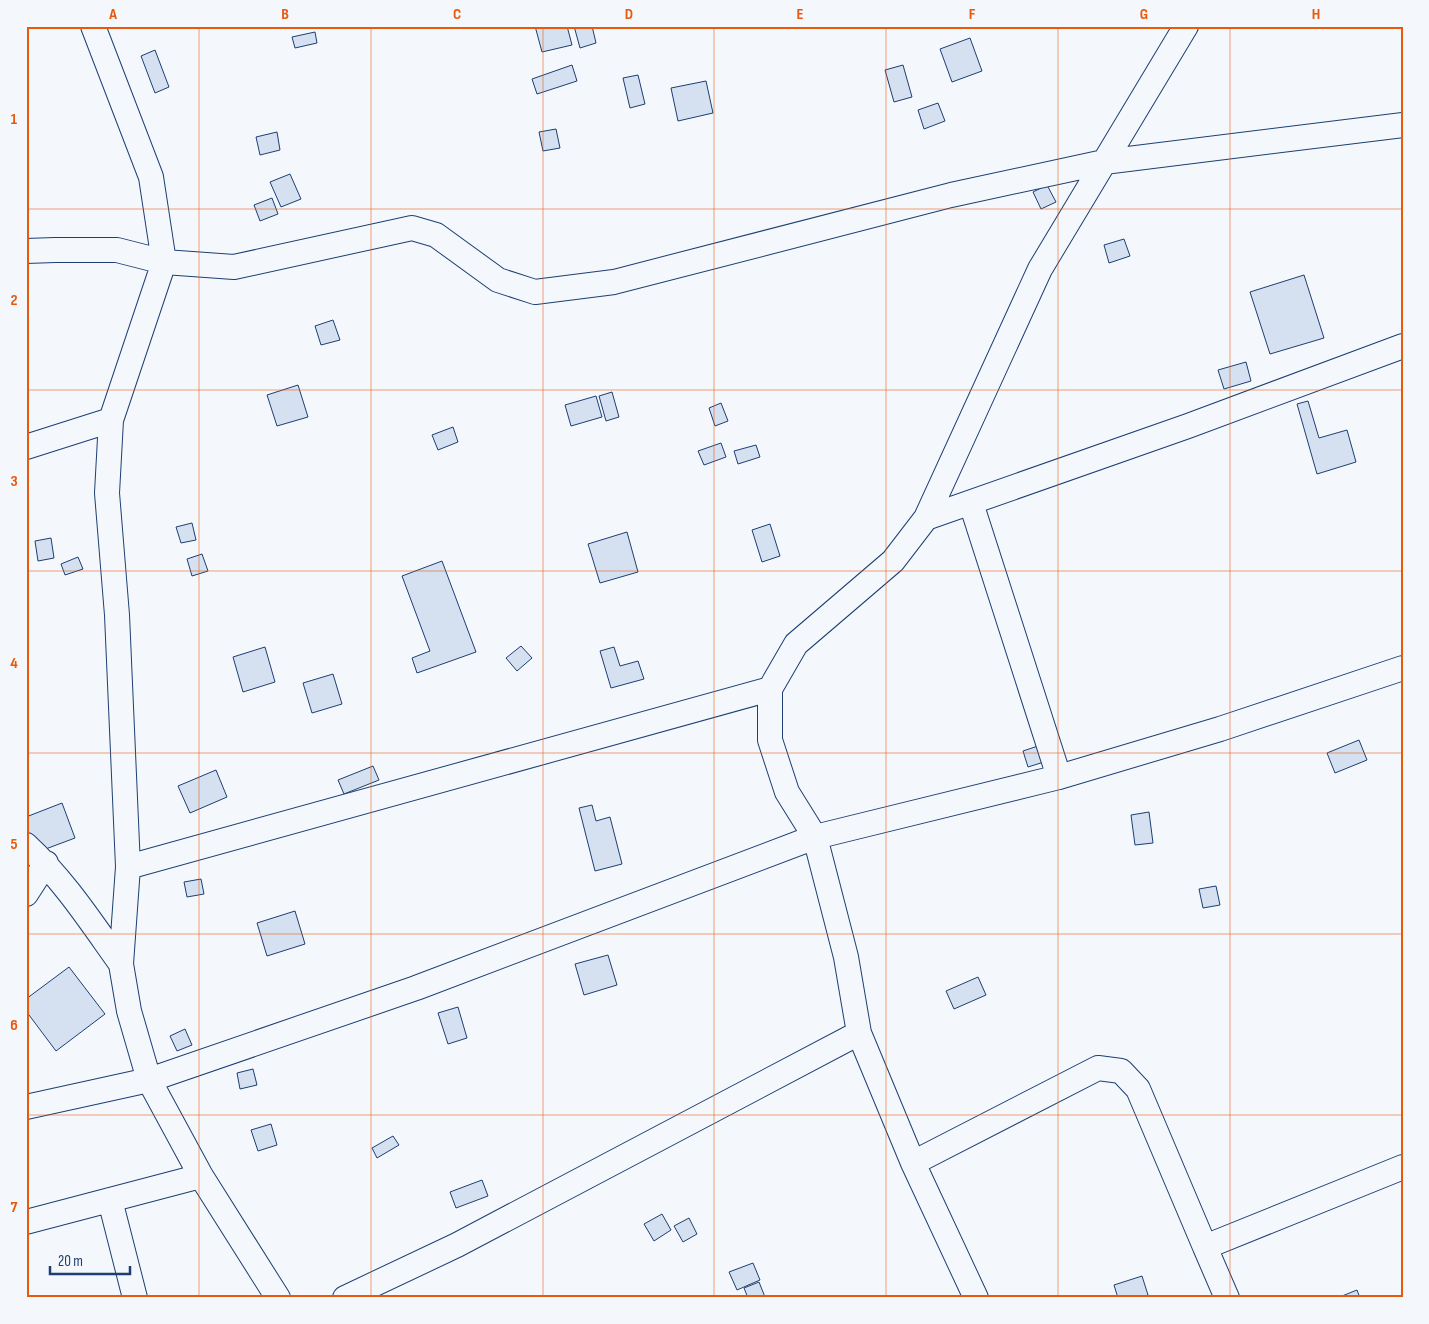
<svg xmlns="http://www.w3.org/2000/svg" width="1429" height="1324" font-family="'Sofia Sans Condensed',sans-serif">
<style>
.building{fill:#d5e0f0;stroke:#1d3f73}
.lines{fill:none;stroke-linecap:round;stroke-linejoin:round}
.minor-casing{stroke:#1d3f73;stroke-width:26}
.minor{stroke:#f4f7fb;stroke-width:24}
.grid{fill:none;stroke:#e8590c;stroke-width:1;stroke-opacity:0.55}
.neatline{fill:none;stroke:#e8590c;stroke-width:2}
.grid-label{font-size:16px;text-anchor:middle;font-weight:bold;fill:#e8590c}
</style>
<rect width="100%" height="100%" fill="#f4f7fb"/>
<path class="building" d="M535,26H567L572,45L542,52Z
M574,26H592L596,43L580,48Z
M315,32L317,43L295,48L292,37Z
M970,38L982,71L952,82L940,49Z
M155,50L169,87L155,93L141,56Z
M572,65L577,81L537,94L532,79Z
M903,65L912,97L894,102L885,70Z
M638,75L645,104L630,108L623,78Z
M706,81L713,113L678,121L671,88Z
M938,103L945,121L924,129L918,110Z
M556,129L560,148L543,151L539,132Z
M277,132L280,150L260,155L256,137Z
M290,174L301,199L281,207L270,182Z
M1047,185L1056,202L1041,209L1033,192Z
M272,198L278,214L260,221L254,205Z
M1124,239L1130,256L1109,263L1104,245Z
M1304,275L1324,338L1270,354L1250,292Z
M333,320L340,340L321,345L315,326Z
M1246,362L1251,381L1224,389L1218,370Z
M298,385L308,417L277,426L267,395Z
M612,392L619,417L606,421L599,396Z
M596,396L602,417L571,426L565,405Z
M1308,401L1319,438L1347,430L1356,462L1317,474L1297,404Z
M721,403L728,421L715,426L709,408Z
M453,427L458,442L438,450L432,435Z
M721,443L726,457L704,465L698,451Z
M756,445L760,457L738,464L734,451Z
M192,523L196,540L181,543L176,527Z
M770,524L780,556L762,562L752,530Z
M627,532L638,572L600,583L588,544Z
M51,538L54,558L38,561L35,541Z
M202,554L208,571L192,576L187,559Z
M78,557L83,569L65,575L61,564Z
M442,561L476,652L417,673L412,658L430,651L402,576Z
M521,646L532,658L517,671L506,658Z
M265,647L275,682L243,692L233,657Z
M614,647L620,666L638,661L644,679L611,688L600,651Z
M333,674L342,704L312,713L303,683Z
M1359,740L1367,760L1335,773L1327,753Z
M1038,746L1044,762L1028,767L1023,751Z
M373,766L379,780L344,794L338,780Z
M216,770L227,797L190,813L178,786Z
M62,803L75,838L35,853L26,832V817Z
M592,805L596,821L610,817L622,864L595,871L579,808Z
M1149,812L1153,843L1135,845L1131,815Z
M201,879L204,894L187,897L184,882Z
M1216,886L1220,905L1203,908L1199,889Z
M295,911L305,944L267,956L257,923Z
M608,955L617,985L584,995L575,964Z
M69,967L105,1014L56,1051L26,1011V999Z
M978,977L986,995L954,1009L946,991Z
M458,1007L467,1038L448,1044L438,1013Z
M185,1029L192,1045L177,1051L170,1036Z
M253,1069L257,1085L240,1089L237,1073Z
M271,1124L277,1145L258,1151L251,1130Z
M393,1136L399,1145L377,1158L372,1148Z
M482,1180L488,1196L456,1208L450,1192Z
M662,1214L671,1230L654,1241L644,1224Z
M689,1218L697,1234L683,1242L674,1226Z
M753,1263L760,1280L737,1290L729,1272Z
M1142,1276L1148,1295L1139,1298H1118L1114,1285Z
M759,1282L765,1297L748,1298L744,1288Z
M1357,1290L1360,1298H1337Z"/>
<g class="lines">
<defs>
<path id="minor" d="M93,26L151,177L164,262L111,420L107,493L117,615L128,867L121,964L129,1011L149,1080L201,1176L278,1298
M26,251L55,250H117L164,262L234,267L412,228L436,235L498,280L535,292L614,282L951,195L1104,162L1403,125
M26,447L111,420
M971,503L1059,777
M926,518L1188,426L1403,346
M26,845C64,880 91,922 121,964
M128,867L770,689
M26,894L46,863
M26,1107L149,1080L416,988L815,837L1059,777L1220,729L1403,668
M913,1163L1098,1068L1121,1071L1138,1089L1205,1247
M110,1200L135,1298
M26,1222L201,1176
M345,1298L457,1245L859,1033
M976,1298L913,1163L859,1033L846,957L815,837L787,792L770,740V689L796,644L893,561L926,518L1040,269L1186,26
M1227,1298L1205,1247L1403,1167"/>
</defs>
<use href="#minor" class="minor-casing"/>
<use href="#minor" class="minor"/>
</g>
<path class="grid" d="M199,26V1298M371,26V1298M543,26V1298M714,26V1298M886,26V1298M1058,26V1298M1230,26V1298M26,209H1403M26,390H1403M26,571H1403M26,753H1403M26,934H1403M26,1115H1403"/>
<rect width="1429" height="1324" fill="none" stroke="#f4f7fb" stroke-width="55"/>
<path d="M50 1266v8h80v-8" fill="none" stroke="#1d3f73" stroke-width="2.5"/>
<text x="58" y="1266" font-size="15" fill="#1d3f73" stroke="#f4f7fb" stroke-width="4" paint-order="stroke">20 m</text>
<rect x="28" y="28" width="1374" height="1268" class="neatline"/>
<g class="grid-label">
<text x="113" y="19">A</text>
<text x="285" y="19">B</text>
<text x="457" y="19">C</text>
<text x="629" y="19">D</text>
<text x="800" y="19">E</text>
<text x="972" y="19">F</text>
<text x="1144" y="19">G</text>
<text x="1316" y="19">H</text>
<text x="14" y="124">1</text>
<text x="14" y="305">2</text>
<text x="14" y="486">3</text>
<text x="14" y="668">4</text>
<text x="14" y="849">5</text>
<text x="14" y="1030">6</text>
<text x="14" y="1212">7</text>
</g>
</svg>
